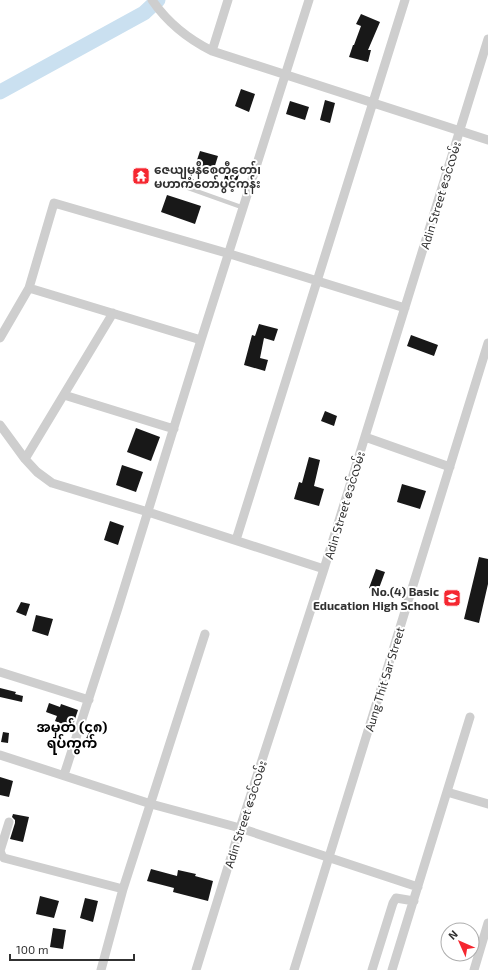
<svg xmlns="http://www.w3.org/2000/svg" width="488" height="970" font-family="'Exo 2','Noto Sans Myanmar',sans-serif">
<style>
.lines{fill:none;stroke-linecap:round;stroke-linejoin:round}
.river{stroke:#cae0f0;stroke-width:15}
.building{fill:#181818}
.lane{stroke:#cecece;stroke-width:4.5}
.street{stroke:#cecece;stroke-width:9}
.labels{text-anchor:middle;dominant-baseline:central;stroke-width:4;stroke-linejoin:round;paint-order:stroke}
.poi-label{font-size:12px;font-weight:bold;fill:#313131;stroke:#fff;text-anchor:start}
.street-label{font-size:12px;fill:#313131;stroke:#fff}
.quarter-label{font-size:14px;font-weight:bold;fill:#000;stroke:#fff}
</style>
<rect width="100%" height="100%" fill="#fff"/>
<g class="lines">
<path class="river" d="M0,92L144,13L158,0"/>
</g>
<path class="building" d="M361,14L380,22L368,50H371L368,62L349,57L353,45H354L361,26L356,24Z
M241,89L255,94L249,112L235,106Z
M325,100L335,103L330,123L320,120Z
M290,101L309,107L305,120L286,114Z
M200,151L218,156L213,172L195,166Z
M227,167L240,169L237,182L224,180Z
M167,195L201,206L195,224L161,212Z
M259,324L278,329L274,341L264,338L260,358L268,360L265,371L244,365L252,335L255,336Z
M411,335L438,345L434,356L407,346Z
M325,411L337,416L334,426L321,421Z
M136,428L160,437L151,461L127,452Z
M309,457L320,460L314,486L324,489L319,506L294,499L299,482L302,483Z
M122,465L143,472L136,492L116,485Z
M402,484L426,491L420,509L397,502Z
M110,521L124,526L118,545L104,540Z
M479,557L488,559V584L479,623L464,619Z
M376,569L385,572L378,591L369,588Z
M21,602L30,604L26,616L16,612Z
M36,615L53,619L48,636L32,631Z
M0,688L16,692L15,694L23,696L22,702L0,697Z
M49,703L60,707L61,704L78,710L72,728L55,721L57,716L46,712Z
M3,732L9,733L8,743L1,742Z
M0,777L13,781L9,797L0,795Z
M13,814L29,817L23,842L10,839L15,823V820L12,817Z
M151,869L177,876L178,870L196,874L195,876L213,881L208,901L173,892L174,888L147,881Z
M40,896L59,901L54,918L36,914Z
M85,898L98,901L93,922L80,918Z
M53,928L66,930L63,949L50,947Z"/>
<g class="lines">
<path class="lane" d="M188,188L244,208"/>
<path class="street" d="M152,0C167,22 188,39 212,51L488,140
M212,51L228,0
M29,288L201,340
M0,338L29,288L54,203L230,254L405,308
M64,395L174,429
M0,425L25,459L37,472L52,483L148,512L324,569
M365,437L450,467
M25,459L113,313
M236,540L405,0
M0,672L89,700
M0,755L151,804L240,828L418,887
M64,775L118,608L201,340L309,0
M447,792L488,804
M9,822L0,851L2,856L4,858L123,889
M101,970L123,889L205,634
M196,970L240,828L324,569L488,39
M294,970L488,343
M372,970L393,903L396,898L414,901
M392,970L470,717
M474,970L488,923"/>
</g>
<defs>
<symbol id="temple-square" viewBox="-11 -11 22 22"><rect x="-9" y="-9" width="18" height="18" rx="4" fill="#f52730" stroke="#fff"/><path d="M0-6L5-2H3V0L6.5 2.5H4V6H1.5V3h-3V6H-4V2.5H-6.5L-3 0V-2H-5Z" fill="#fff"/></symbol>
<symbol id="school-square" viewBox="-11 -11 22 22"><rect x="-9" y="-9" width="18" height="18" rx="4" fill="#f52730" stroke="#fff"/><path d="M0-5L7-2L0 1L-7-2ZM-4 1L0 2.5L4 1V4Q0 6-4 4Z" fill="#fff"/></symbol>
</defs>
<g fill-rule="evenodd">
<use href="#temple-square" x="131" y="166" width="20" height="20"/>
<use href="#school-square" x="442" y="588" width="20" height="20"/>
</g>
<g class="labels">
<g class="poi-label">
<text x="154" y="169">ဇေယျမုနိစေတီတော်၊<tspan x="154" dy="14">မဟာကံတော်ပွင့်ကုန်း</tspan></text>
<text x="439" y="591" text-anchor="end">No.(4) Basic<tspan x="439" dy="14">Education High School</tspan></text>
</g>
<g class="street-label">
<text transform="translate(440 195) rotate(-73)">Adin Street ဧဒင်လမ်း</text>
<text transform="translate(344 505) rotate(-73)">Adin Street ဧဒင်လမ်း</text>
<text transform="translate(384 679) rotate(-73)">Aung Thit Sar Street</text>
<text transform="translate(245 814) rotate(-72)">Adin Street ဧဒင်လမ်း</text>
</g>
<g class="quarter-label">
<text x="72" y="726">အမှတ် (၄၈)<tspan x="72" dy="16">ရပ်ကွက်</tspan></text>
</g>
</g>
<g transform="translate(460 942) rotate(315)"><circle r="19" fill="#ffffff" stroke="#adadad"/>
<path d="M0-3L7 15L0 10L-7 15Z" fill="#f52730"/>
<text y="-6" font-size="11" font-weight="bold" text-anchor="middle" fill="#313131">N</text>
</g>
<path d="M10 954v6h124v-6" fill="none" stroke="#313131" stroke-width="2"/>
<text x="16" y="954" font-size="12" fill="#313131" stroke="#ffffff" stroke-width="3" paint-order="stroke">100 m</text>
</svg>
